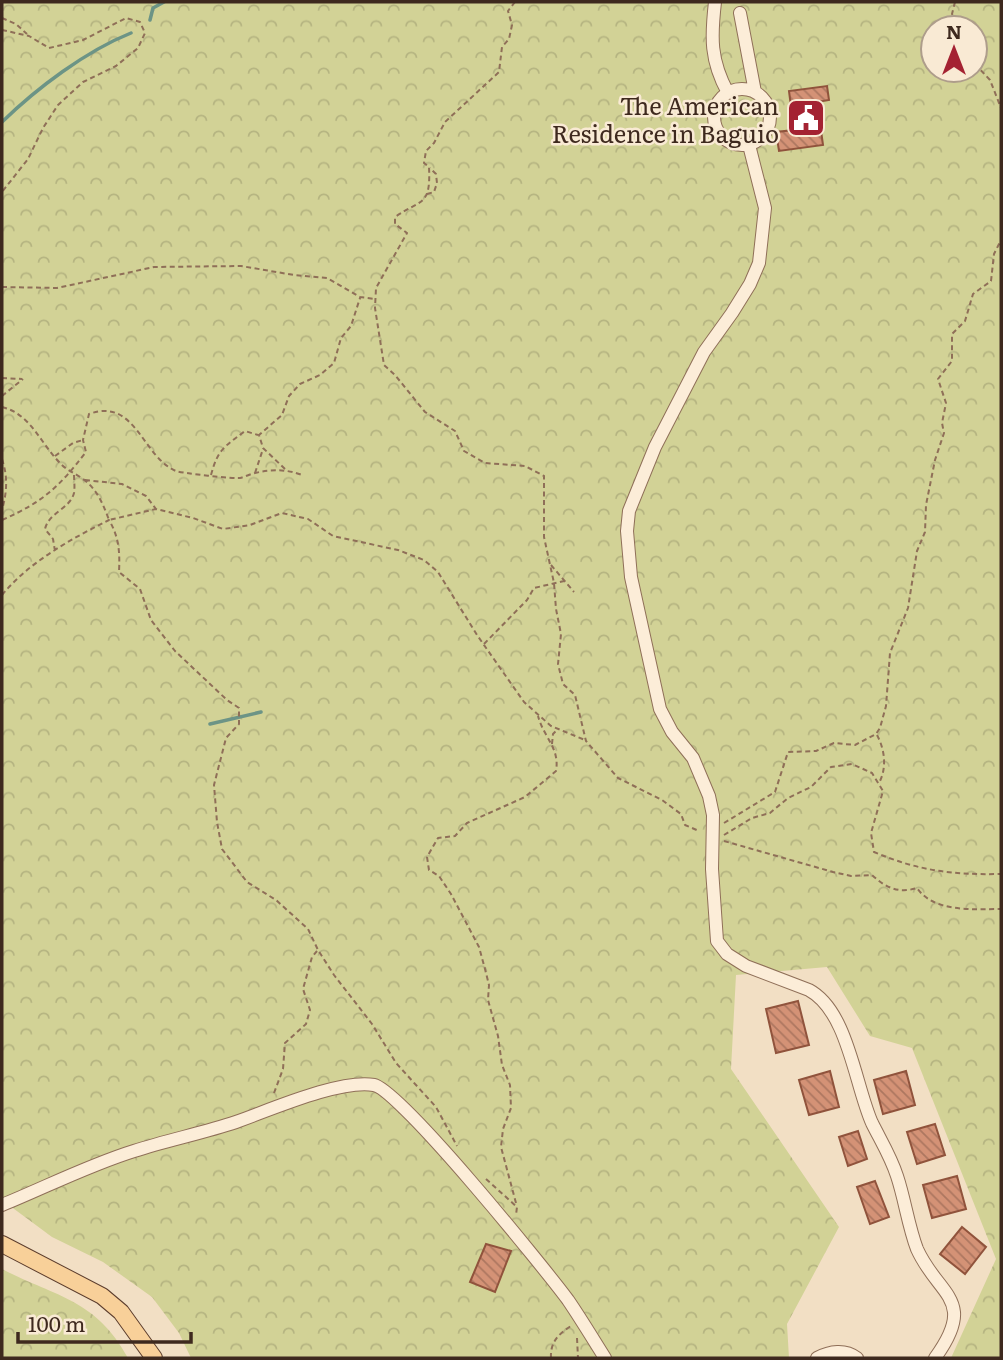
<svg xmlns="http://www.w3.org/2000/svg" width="1003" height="1360" font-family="Literata,serif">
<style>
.forest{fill:url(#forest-crowns);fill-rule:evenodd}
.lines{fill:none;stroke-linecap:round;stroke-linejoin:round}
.stream{stroke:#6c9486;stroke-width:3.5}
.building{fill:url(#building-back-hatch);stroke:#90533c;stroke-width:2}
.minor-casing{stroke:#8f6f58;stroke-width:14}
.major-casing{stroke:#5c3d2d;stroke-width:18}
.path{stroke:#8f6f58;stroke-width:2;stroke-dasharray:5 3.5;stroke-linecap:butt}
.minor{stroke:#fcedd8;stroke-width:12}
.major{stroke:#f8d099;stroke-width:16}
.labels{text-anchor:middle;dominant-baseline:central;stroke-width:5;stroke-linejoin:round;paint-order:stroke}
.poi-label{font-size:24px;fill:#3e291e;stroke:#f9ead4;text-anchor:end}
</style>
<defs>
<pattern id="forest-crowns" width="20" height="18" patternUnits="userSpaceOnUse" patternTransform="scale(1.75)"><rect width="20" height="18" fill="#d2d296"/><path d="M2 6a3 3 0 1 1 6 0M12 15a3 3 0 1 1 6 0" fill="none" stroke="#b5b481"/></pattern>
<pattern id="building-back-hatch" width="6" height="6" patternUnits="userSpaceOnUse" patternTransform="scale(1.75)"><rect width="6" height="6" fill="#d49276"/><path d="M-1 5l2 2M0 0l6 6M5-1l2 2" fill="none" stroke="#ad7760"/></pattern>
</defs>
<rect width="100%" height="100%" fill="#f2dfc4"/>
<path class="forest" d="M2,2H1001V1358H951L996,1259L912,1048L870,1036L827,967L736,975L731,1069L839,1227L787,1324L789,1358H191L179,1333L152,1297L103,1262L52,1237L2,1200ZM933,28H975V70H933Z
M2,1269C56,1297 96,1299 128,1358H2Z"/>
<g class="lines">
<path class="stream" d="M150,20L153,8L164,2
M2,122C37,88 86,51 131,33
M210,724L261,712"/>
</g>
<path class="building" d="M827,86L829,100L817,102L823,145L779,151L776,132L794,130L789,91Z
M798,1001L809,1045L776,1053L766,1009Z
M830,1071L839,1107L809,1115L799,1080Z
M906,1071L915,1105L883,1114L874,1080Z
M935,1124L945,1155L917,1164L907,1132Z
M858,1131L867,1159L848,1166L839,1137Z
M957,1176L966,1209L932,1218L923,1185Z
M875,1181L889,1217L870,1224L857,1187Z
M962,1227L986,1247L965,1274L940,1254Z
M486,1244L511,1251L495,1292L470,1282Z"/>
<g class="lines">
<defs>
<path id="minor" d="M715,2C711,37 710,60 728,93
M740,13L755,92
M714 117a28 28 0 1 1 56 0a28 28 0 1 1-56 0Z
M749,145L765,208L759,263L750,284L732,313L704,352L655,447L629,511L627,531L631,577L660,709L672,732L693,758L709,796L713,815L712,869L717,941L727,954L746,966L809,990C848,1011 855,1085 872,1123C881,1141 891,1157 897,1176C905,1200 908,1225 917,1249C938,1296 978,1299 935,1358
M2,1205C46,1187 89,1165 134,1151C168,1140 203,1133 236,1122C270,1110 340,1079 374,1085C400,1090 545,1269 568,1300C581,1319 593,1339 605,1358
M817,1358C830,1351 845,1349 857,1358"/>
<path id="major" d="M2,1244L102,1296L121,1312L154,1358"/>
</defs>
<use href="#minor" class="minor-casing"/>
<use href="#major" class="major-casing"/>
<path class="path" d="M515,2L508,11L512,25L509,39L502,47L499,72L445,122L434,143L426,151L424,163L429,167C431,207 421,199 395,217V224L407,233L376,288L375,308L384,365L395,375L425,412L455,431L464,451L485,463L525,466L544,476V537L554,583L556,609L561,634L558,664L563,684L575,695L586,741L618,778L662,800L681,814L685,825L699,831
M955,2L952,14L963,28
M2,18L16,24L27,34
M2,30L29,36L49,48L83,40L126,18L140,22L145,33L138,48L116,66L83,82L58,105L43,128L28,159L2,192
M975,64L990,80L1001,108
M427,194L434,192L437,183L436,174L430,168
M2,287L57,288L154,267L241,266L294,275L327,278L360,297L375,299
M2,378L22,379
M2,396L23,379
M2,407C31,414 40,443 60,463C66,470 75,473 83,479C97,489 103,504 109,520L156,509
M55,456L73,443L83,440
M2,459C8,477 7,492 2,510
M285,469L263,448L259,435L282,415L289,396L300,384L320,375L334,363L341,338L351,326L360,298
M255,473L263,449
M211,475C218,449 224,447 245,431L258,435
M85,480L122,484L146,496L156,509L193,518L223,529L250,525L282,513L308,519L333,536L398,550L424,560L438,572L477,635L524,702L551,726L585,740
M2,520C43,502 59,487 86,452L83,440L89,414C136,397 142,457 176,471C181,473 234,479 240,478C245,477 250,474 255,473C272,469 286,469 302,475
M55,551L53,539L45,529C49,512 70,509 74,493C75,487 74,480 74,474
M551,565L574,592
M2,595C29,562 71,539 109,520C119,537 120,552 119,572L140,589L151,620L175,651L227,700L239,708V724L226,738L214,785L217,822L222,849L247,882L276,900L308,929L318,950L334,975L372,1024L396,1063L436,1107L457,1146
M484,644L527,600L534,588L564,581
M877,735C885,750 887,768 879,783
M552,744L553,734L557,730
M724,823L775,792L788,752L816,751L834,743L855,745L876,734L880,728L886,706L890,653L908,608L917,551L925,532L926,505L935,460L944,433L942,423L946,403L938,379L952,361V334L965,321L973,294L991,281L994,254L1001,240
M724,835L752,818L770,813L788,798L811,787L831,767L852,764L872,773L883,791L871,833L874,852C919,871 953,875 1001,874
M724,841L833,872L851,876L872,875C885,887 898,894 917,888C934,913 974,909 1001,909
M274,1093L283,1069L285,1043L306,1024L310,1010L303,989L312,957L317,951
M486,1179L517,1207L516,1215
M516,1203L501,1147L503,1129L511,1108L510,1085L502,1065L498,1036L488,1000L489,985L485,969L479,947L451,894L439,876L429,870L427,857L438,838L455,836L467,823L525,797L556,771C560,748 544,738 538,716
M577,1338L578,1358
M551,1358C550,1343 558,1334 571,1326"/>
<use href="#minor" class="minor"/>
<use href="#major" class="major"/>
</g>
<defs>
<symbol id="civic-square" viewBox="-11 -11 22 22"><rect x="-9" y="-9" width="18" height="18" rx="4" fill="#a42232" stroke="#f9ead4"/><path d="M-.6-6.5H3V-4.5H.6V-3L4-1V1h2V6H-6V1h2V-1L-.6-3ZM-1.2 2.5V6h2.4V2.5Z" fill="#fff"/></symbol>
</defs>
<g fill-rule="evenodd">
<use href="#civic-square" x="784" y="96" width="44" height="44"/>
</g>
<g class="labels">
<g class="poi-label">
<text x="779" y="104">The American<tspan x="779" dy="28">Residence in Baguio</tspan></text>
</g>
</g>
<rect width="1003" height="1360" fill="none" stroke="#3e291e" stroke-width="7"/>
<g transform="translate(954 49)"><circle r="33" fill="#f9ead4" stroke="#ae9d8b" stroke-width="2"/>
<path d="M0-5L12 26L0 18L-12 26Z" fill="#a42232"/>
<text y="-10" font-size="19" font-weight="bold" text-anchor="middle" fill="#3e291e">N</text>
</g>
<path d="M18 1332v10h173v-10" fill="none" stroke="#3e291e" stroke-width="3.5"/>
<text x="28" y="1332" font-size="21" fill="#3e291e" stroke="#f9ead4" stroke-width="5" paint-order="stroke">100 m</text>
</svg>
